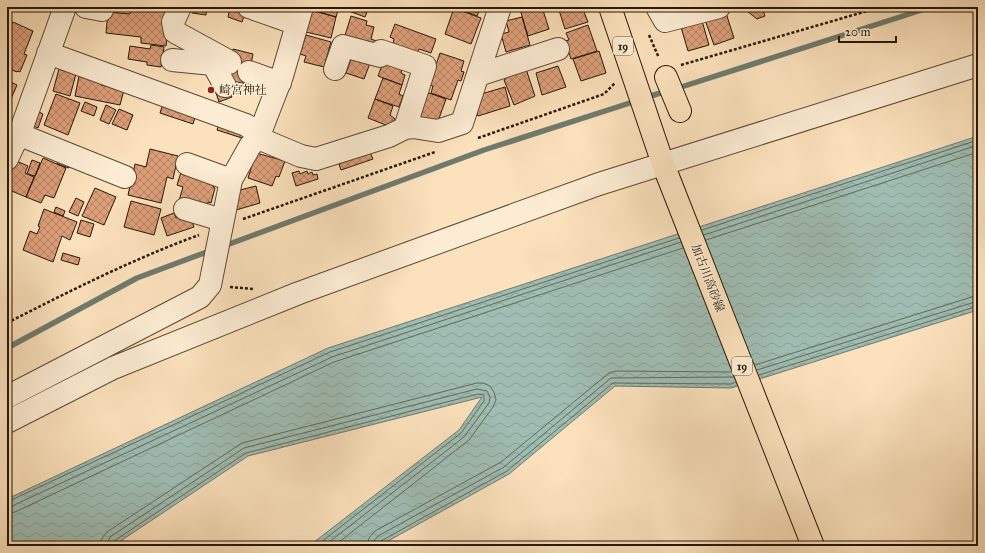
<svg xmlns="http://www.w3.org/2000/svg" width="985" height="553" font-family="'IM FELL Great Primer','Noto Serif JP',serif">
<style>
.water{fill:url(#water-waves);stroke:#6f7b6d}
.lines{fill:none;stroke-linecap:round;stroke-linejoin:round}
.shore{stroke:#636a5c;stroke-width:1}
.stream{stroke:#6f7b6d;stroke-width:5.5}
.building{fill:url(#building-cross-hatch);stroke:#271704}
.minor-casing{stroke:#5c4a32;stroke-width:24}
.major-casing{stroke:#271704;stroke-width:24}
.path{stroke:#271704;stroke-width:2.5;stroke-dasharray:3 2;stroke-linecap:butt}
.minor{stroke:#fcecd3;stroke-width:22}
.major{stroke:#fbe1bc;stroke-width:22}
.poi-dot{fill:#8f2418;stroke:#fcecd3;stroke-width:1.5}
.labels{text-anchor:middle;dominant-baseline:central;stroke-width:3;stroke-linejoin:round;paint-order:stroke}
.shield{fill:#fcecd3;stroke:#675742;stroke-width:1}
.shield-label{font-size:11px;font-weight:bold;fill:#271704}
.poi-label{font-size:12px;fill:#271704;stroke:#fcecd3;text-anchor:start}
.street-label{font-size:12px;fill:#271704;stroke:#fcecd3}
</style>
<defs>
<pattern id="water-waves" width="16" height="10" patternUnits="userSpaceOnUse"><rect width="16" height="10" fill="#9fbdb3"/><path d="M0 5q4-4 8 0t8 0" fill="none" stroke="#89a298"/></pattern>
<pattern id="building-cross-hatch" width="8" height="8" patternUnits="userSpaceOnUse"><rect width="8" height="8" fill="#dd9f7a"/><path d="M0 0l8 8M0 8l8-8" fill="none" stroke="#b38162"/></pattern>
</defs>
<rect width="100%" height="100%" fill="#fbe1bc"/>
<filter id="stains"><feTurbulence type="fractalNoise" baseFrequency=".005" numOctaves="4"/><feColorMatrix values="0 0 0 0 .2 0 0 0 0 .09 0 0 0 0 .02 0 0 0 .5 -.17"/></filter>
<radialGradient id="worn" r=".72"><stop offset=".6" stop-color="#630" stop-opacity="0"/><stop offset="1" stop-color="#630" stop-opacity=".3"/></radialGradient>
<path class="water" d="M978,136V310L731,388L615,386L509,474L379,546H309L459,430L482,397L248,456L113,546H7V499L328,348Z"/>
<g class="lines">
<path class="shore" d="M702,230L978,140
M704,235L978,145
M706,240L978,152
M755,365L978,295
M757,370L978,301
M759,375L978,306
M7,502L330,352L679,238
M7,507L12,506L332,357L681,242
M7,513L15,512L334,362L683,248
M100,546L102,538L107,532L242,443L477,383H483L490,386L494,392L496,400L493,407L469,440L334,546
M106,546L110,537L244,448L477,389L487,391L490,397L489,403L464,437L324,546
M111,546L114,541L246,453L478,394L484,395V401L461,433L316,546
M367,546L369,538L375,531L501,462L609,373L616,371L732,372
M373,546L374,541L378,536L504,467L611,378L734,377
M378,546L381,541L507,471L613,383L731,384L736,382"/>
<path class="stream" d="M675,89L931,7
M644,98L667,91
M224,246L484,150L636,101
M7,348L137,278L212,250"/>
</g>
<path class="building" d="M7,7H12L7,19Z
M131,7L170,11L166,46L141,43V37L106,33L108,12L130,14Z
M193,7H207L206,15L192,13Z
M309,7H339L336,17L308,9Z
M347,7H369L365,17L346,10Z
M454,7H481L477,16Z
M526,7H542L549,29L528,36L520,9Z
M558,7H582L588,22L565,29Z
M742,7H762L765,16L757,19Z
M230,8L245,13L242,22L228,17Z
M454,8L481,18L471,44L445,34Z
M308,9L336,17L331,38L302,31Z
M726,13L734,38L714,45L705,20Z
M351,16L367,21L366,25L374,27L371,39L379,42L376,52L343,42Z
M522,17L530,45L506,52L501,34L509,32L506,21Z
M702,21L709,45L688,51L681,27Z
M13,22L33,31L24,54L27,55L20,72L18,71L17,72L7,68V43L9,39L7,35Z
M395,24L436,39L431,53L419,49L417,53L393,44L394,39L390,37Z
M588,25L597,51L571,59L565,41L569,40L566,33Z
M306,35L331,42L324,67L304,62L306,56L300,54Z
M151,45L164,47L161,67L147,65V62L128,59L130,46L150,49Z
M233,49L253,54L247,84L227,80Z
M354,51L372,58L364,79L346,73Z
M599,51L606,73L581,81L573,59Z
M440,53L464,61L461,71L464,72L461,81L458,80L451,100L431,93L433,86L429,85Z
M385,57L403,64L401,73L405,75L402,85L378,76Z
M558,66L566,87L542,95L536,73Z
M59,69L76,74L70,96L53,91Z
M526,69L535,96L514,105L504,80L508,77V73Z
M79,76L103,82L101,85L124,90L120,105L75,96Z
M383,78L402,85L399,94L403,96L399,107L375,99Z
M7,80L17,85L8,106L7,105Z
M505,87L510,106L478,116L475,105L480,104L478,95Z
M229,88L232,97L219,102L216,93Z
M426,92L446,99L437,124L417,116Z
M56,94L80,103L68,135L44,125Z
M375,99L393,106L390,115L395,119L391,127L368,118Z
M164,101L197,111L193,124L160,113Z
M85,102L97,107L94,116L81,111Z
M106,105L116,110L109,124L100,120Z
M119,109L133,115L127,130L112,124Z
M37,111L43,114L38,128L31,125Z
M220,121L248,129L245,139L217,130Z
M150,149L178,156L173,179L167,177L161,203L128,195L135,164L146,167Z
M369,150L373,159L341,170L339,164L355,158V155Z
M256,153L285,161L279,177L276,176L272,186L248,178Z
M60,157L72,162L69,168L57,164Z
M43,158L66,168L54,198L45,195L41,203L26,197Z
M14,160L28,166L25,173L34,177L26,197L7,189L9,178L7,176Z
M32,160L40,163L35,176L27,174Z
M182,169L214,182L213,187L215,188L211,203L208,202L207,208L178,204L183,187L177,185Z
M299,171L300,174L307,171L308,174L312,172L313,175L317,174L318,179L296,186L292,173Z
M256,186L260,203L236,210V191Z
M95,188L116,197L104,225L82,216Z
M76,198L84,202L78,216L69,212Z
M131,201L161,209L154,235L124,227Z
M56,207L65,211L63,216L54,212Z
M44,209L77,222L70,240L62,236L53,262L23,250L30,231L37,234L40,227L38,226Z
M174,213L176,218L189,213L194,227L167,236L161,218Z
M81,220L94,224L90,237L77,233Z
M63,253L80,258L78,265L61,260Z"/>
<g class="lines">
<defs>
<path id="minor" d="M86,7L102,10L103,7
M180,7L173,22L175,32L230,62
M249,7L297,24
M657,7L665,21L719,7
M48,53L246,125L260,134
M172,60L213,64L229,63
M213,64L225,86
M335,69L343,46L380,56L381,51L425,66L405,128
M249,72L280,83
M478,75L558,49
M18,134L125,177
M258,138L301,156L316,159L389,136L405,128L413,127L438,131L462,123L500,7
M7,159L22,127L65,7
M187,164L231,180
M185,209L222,220
M7,397L200,297L210,285L231,180L250,146L258,138L282,76L302,7
M7,422L113,368L299,293L599,184L978,65"/>
<path id="major" d="M610,7L663,164L813,546
M666,77L680,111"/>
</defs>
<use href="#minor" class="minor-casing"/>
<use href="#major" class="major-casing"/>
<path class="path" d="M649,35L659,58
M681,65L881,7
M478,138L604,94L615,83
M243,219L435,152
M230,287L253,289
M7,323C70,291 133,259 199,235"/>
<use href="#minor" class="minor"/>
<use href="#major" class="major"/>
</g>
<circle class="poi-dot" cx="211" cy="90" r="4"/>
<g class="labels">
<g class="shield">
<rect x="613" y="37" width="20" height="18" rx="3"/>
<rect x="732" y="357" width="20" height="18" rx="3"/>
</g>
<g class="shield-label">
<text x="623" y="46">19</text>
<text x="742" y="366">19</text>
</g>
<g class="poi-label">
<text x="219" y="90">崎宮神社</text>
</g>
<g class="street-label">
<text transform="translate(708 278) rotate(69)">加古川高砂線</text>
</g>
</g>
<rect width="985" height="553" fill="none" stroke="#fbe1bc" stroke-width="24"/>
<rect x="8" y="8" width="969" height="537" fill="none" stroke="#271704" stroke-width="2"/>
<rect x="12" y="12" width="961" height="529" fill="none" stroke="#271704"/>
<path d="M839 36v6h57v-6" fill="none" stroke="#271704" stroke-width="2"/>
<text x="845" y="36" font-size="12" fill="#271704" stroke="#fcecd3" stroke-width="3" paint-order="stroke">20 m</text>
<rect width="100%" height="100%" filter="url(#stains)"/>
<rect width="100%" height="100%" fill="url(#worn)"/>
</svg>
